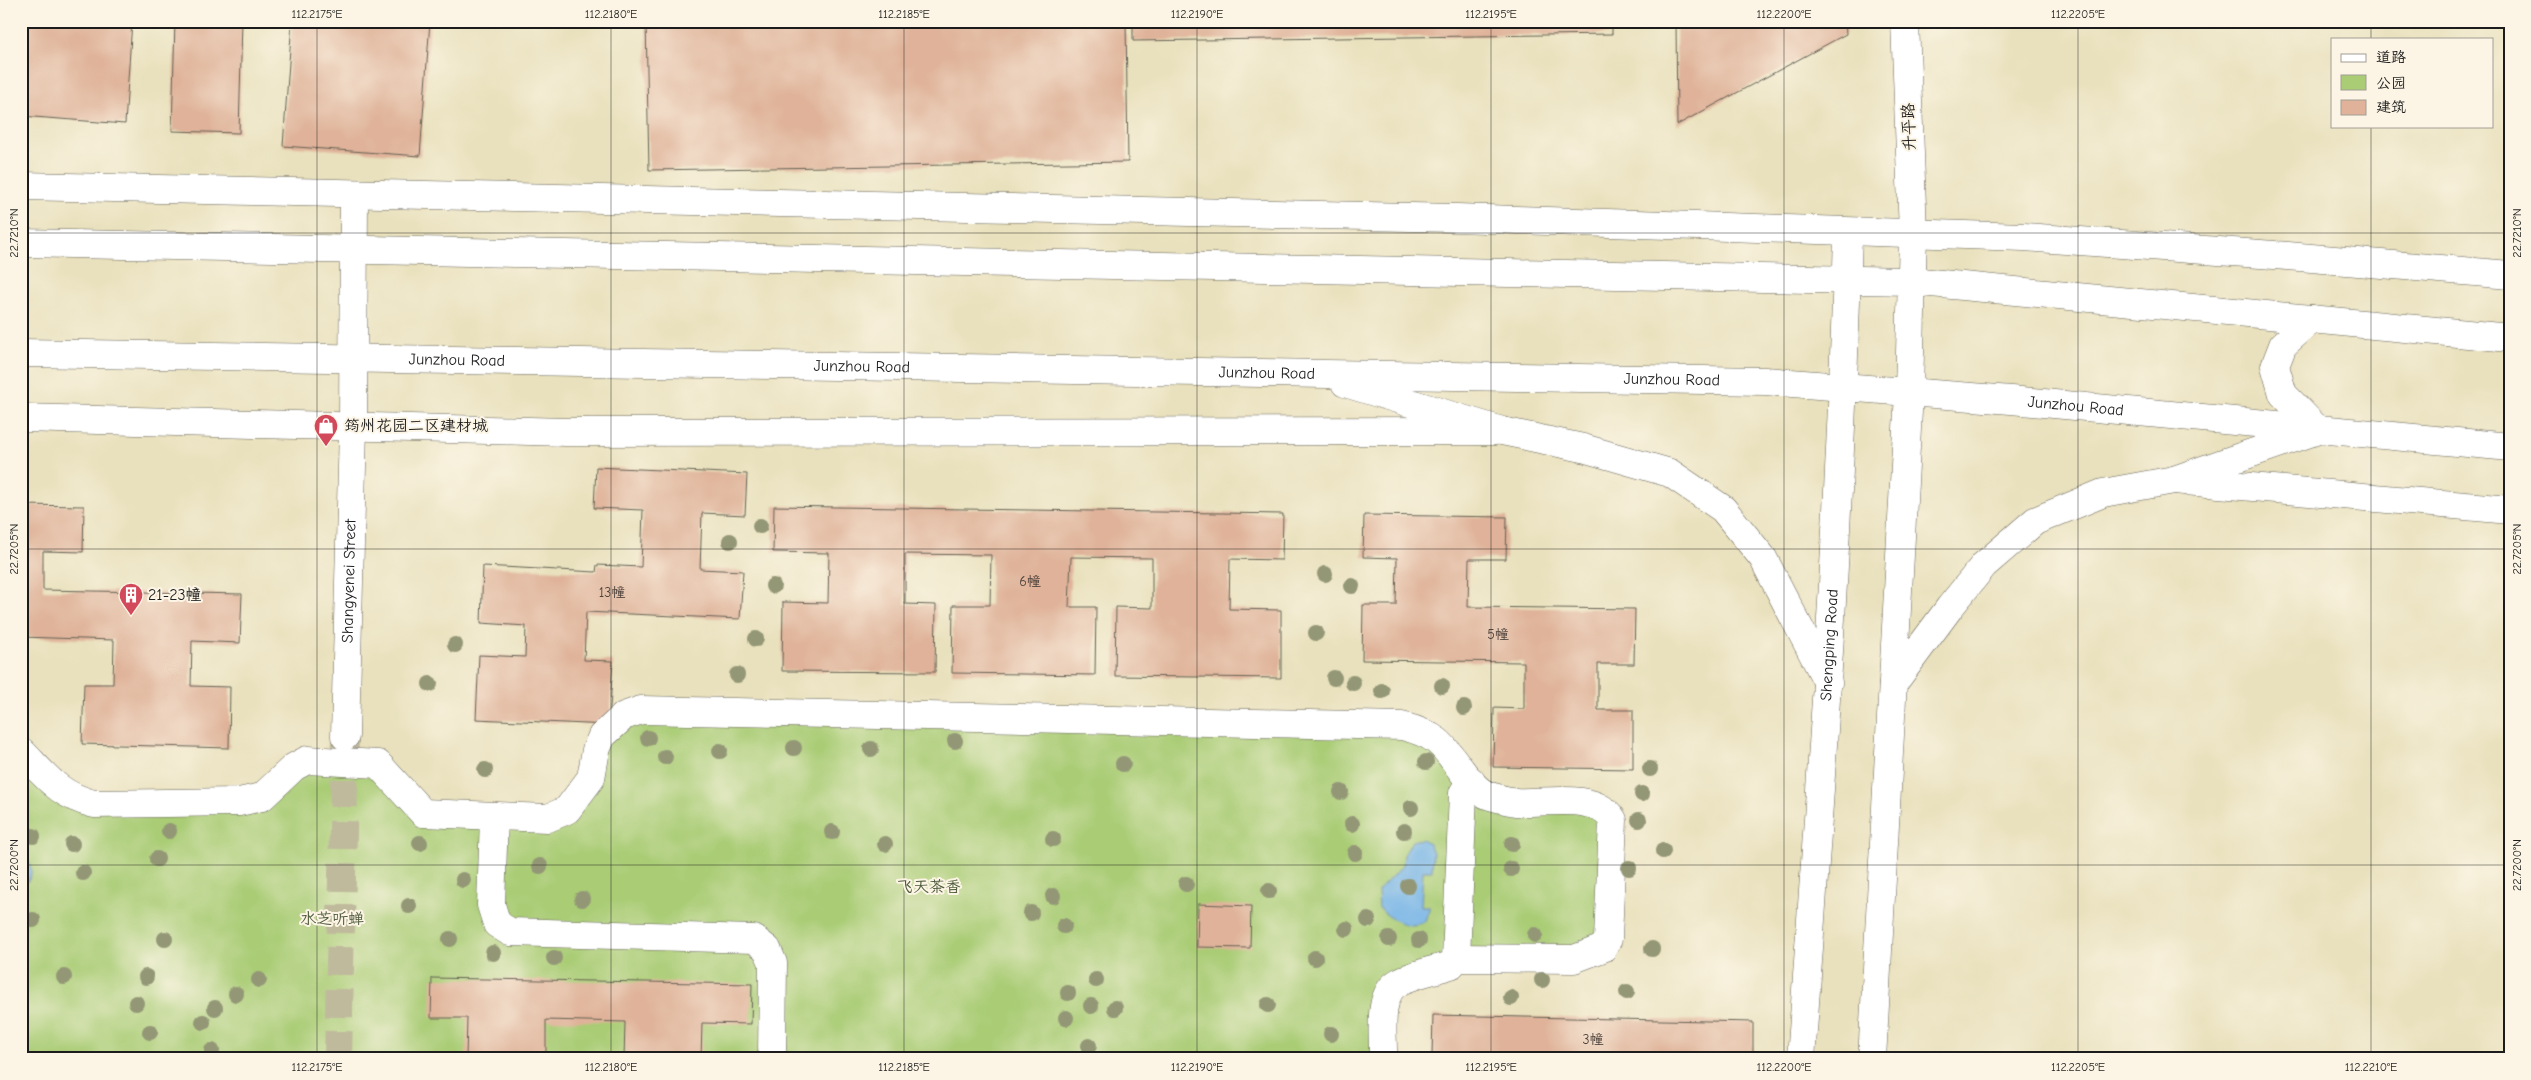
<svg xmlns="http://www.w3.org/2000/svg" width="2531" height="1080" font-family="'Comic Neue','LXGW WenKai TC',sans-serif">
<style>
.green{fill:#a9cc75;stroke:#627448}
.water{fill:#73b3e7;stroke:#486882}
.building{fill:#dfb299}
.lines{fill:none;stroke-linecap:round;stroke-linejoin:round}
.minor-tunnel{stroke:#c0ba9d;stroke-width:28;stroke-dasharray:28 14;stroke-linecap:butt}
.minor-casing{stroke:#646154;stroke-width:29}
.major-casing{stroke:#646154;stroke-width:29}
.minor{stroke:#fff;stroke-width:28}
.major{stroke:#fff;stroke-width:28}
.tree{fill:#939776}
.ticks{fill:none;stroke:#1c1c1c;stroke-width:1;stroke-opacity:0.45}
.labels{text-anchor:middle;dominant-baseline:central;stroke-width:4;stroke-linejoin:round;paint-order:stroke}
.number-label{font-size:14px;fill:#4d423b}
.street-label{font-size:16px;fill:#1c1c1c;stroke:#fcf5e5}
.poi-label{font-size:16px;fill:#1c1c1c;stroke:#fcf5e5;text-anchor:start}
.park-label{font-size:16px;fill:#4d5a3b;stroke:#fcf5e5}
.neatline{fill:none;stroke:#1c1c1c;stroke-width:2}
.ticks-label{font-size:12px;text-anchor:middle;fill:#1c1c1c}
</style>
<rect width="100%" height="100%" fill="#fcf5e5"/>
<filter id="ink" filterUnits="userSpaceOnUse"><feTurbulence type="fractalNoise" baseFrequency=".02" numOctaves="2"/><feDisplacementMap in="SourceGraphic" scale="10" xChannelSelector="R" yChannelSelector="G"/><feConvolveMatrix kernelMatrix="1 2 1 2 8 2 1 2 1" color-interpolation-filters="sRGB"/></filter>
<filter id="wash" filterUnits="userSpaceOnUse"><feTurbulence type="fractalNoise" baseFrequency=".0096" numOctaves="4" result="noise"/><feDisplacementMap in="SourceGraphic" scale="20" xChannelSelector="R" yChannelSelector="G"/><feGaussianBlur stdDeviation="1.12" result="paint"/><feColorMatrix in="noise" values="0 0 0 0 0 0 0 0 0 0 0 0 0 0 0 0 0 1.4 0 .05"/><feComposite in="paint" operator="in"/></filter>
<g filter="url(#wash)">
<rect width="100%" height="100%" fill="#e9e1bd"/>
<path class="green" d="M624,716L1402,726L1471,781L1608,812L1603,948L1456,958L1399,982L1383,1059H21V751L60,790L239,802L294,767L378,764L423,813L548,818Z"/>
<path class="water" d="M1421,839L1429,843L1433,853L1432,871H1423L1421,906H1430L1425,921C1409,931 1391,920 1379,908L1378,891L1403,865L1404,855L1412,841Z
M21,853C33,861 36,880 21,886Z"/>
<g id="blocks">
<path class="building" d="M21,21H132L125,124L21,116Z
M175,21H242L239,133L172,131Z
M292,21H430L420,156L283,146Z
M646,21H1126L1128,162L649,170Z
M1133,21H1612V34L1133,41Z
M1676,21H1845L1846,34L1677,125Z
M596,467L747,474L745,515L702,513L700,569L743,571L740,619L586,612L584,660L613,661L609,725L476,719L479,655L525,657L526,626L481,623L483,566L596,572L597,565L641,567L643,510L594,508Z
M21,505L84,506L83,552L43,551V590L242,594L240,643L192,641L191,686L230,687L229,748L82,744L84,684H113L114,640L21,637Z
M774,506L1283,514L1282,560L1230,559L1229,609L1281,610V678L1115,676L1116,607L1152,608V558L1071,557L1069,607H1096L1095,675L952,673L953,605H990L991,555L905,554V604L936,605L935,672L782,671L783,602L828,603L829,553L773,552Z
M1364,515L1507,517L1506,559H1469L1468,607L1635,609L1634,664H1598V710H1633V769L1493,767L1494,708L1524,709V662L1362,660L1363,605H1396L1397,558L1363,557Z
M1198,904L1251,906L1250,948L1197,947Z
M432,978L752,984L751,1024L702,1023L701,1059H624L625,1022L546,1020V1059H466L467,1018H431Z
M1433,1015L1753,1022V1059H1467V1056H1432Z"/>
</g>
</g>
<g filter="url(#ink)">
<use href="#blocks" fill-opacity="0" stroke="#646154" stroke-width="1"/>
<g class="lines">
<path class="minor-tunnel" d="M338,1059L345,738"/>
<defs>
<g id="minor">
<path d="M21,186L1457,218L2024,237L2288,256L2510,275"/>
<path d="M21,418L566,432L1495,431"/>
<path d="M2174,480L2510,510"/>
<path id="s1" d="M345,736L353,428"/>
<path d="M21,751C46,776 58,795 94,804L239,802L262,797L294,767L307,760L378,764L423,813L548,818L567,810L591,778L596,750L602,736L624,716L641,710L1402,726C1414,729 1427,733 1437,741C1454,754 1469,790 1490,796C1498,798 1507,801 1516,802C1545,804 1595,791 1613,820L1608,939L1603,948L1574,959L1456,958"/>
<path d="M494,817L491,905L497,924L510,932L754,939L767,949L773,963L772,1059"/>
<path d="M1383,1059C1384,1037 1376,994 1399,982C1414,974 1435,970 1451,965L1456,958L1463,793L1471,781"/>
<path id="s2" d="M1801,1059C1821,783 1841,508 1848,232"/>
<path d="M1872,1059L1909,393L1913,233L1905,21"/>
</g>
<g id="major">
<path d="M21,243L1910,281L2510,338"/>
<path id="s3" d="M21,353L1765,381L2011,400L2510,447"/>
<path d="M1345,383L1502,431L1583,448L1670,473L1723,509L1763,558L1828,683"/>
<path d="M353,428L354,194"/>
<path d="M1893,684L1950,607L1984,565L2035,521L2103,493L2174,480L2318,430L2283,394L2275,366L2283,345L2312,319"/>
</g>
</defs>
<use href="#minor" class="minor-casing"/>
<use href="#major" class="major-casing"/>
<use href="#minor" class="minor"/>
<use href="#major" class="major"/>
</g>
<g class="tree">
<circle cx="760" cy="526" r="8"/>
<circle cx="730" cy="541" r="8"/>
<circle cx="1325" cy="574" r="8"/>
<circle cx="773" cy="586" r="8"/>
<circle cx="1352" cy="586" r="8"/>
<circle cx="1316" cy="633" r="8"/>
<circle cx="756" cy="639" r="8"/>
<circle cx="455" cy="645" r="8"/>
<circle cx="737" cy="675" r="8"/>
<circle cx="1334" cy="678" r="8"/>
<circle cx="1353" cy="683" r="8"/>
<circle cx="430" cy="684" r="8"/>
<circle cx="1442" cy="686" r="8"/>
<circle cx="1382" cy="691" r="8"/>
<circle cx="1464" cy="708" r="8"/>
<circle cx="648" cy="738" r="8"/>
<circle cx="955" cy="741" r="8"/>
<circle cx="794" cy="748" r="8"/>
<circle cx="871" cy="749" r="8"/>
<circle cx="720" cy="751" r="8"/>
<circle cx="665" cy="757" r="8"/>
<circle cx="1426" cy="762" r="8"/>
<circle cx="1123" cy="764" r="8"/>
<circle cx="1650" cy="769" r="8"/>
<circle cx="485" cy="770" r="8"/>
<circle cx="1341" cy="792" r="8"/>
<circle cx="1642" cy="794" r="8"/>
<circle cx="1411" cy="808" r="8"/>
<circle cx="1639" cy="820" r="8"/>
<circle cx="1352" cy="824" r="8"/>
<circle cx="169" cy="831" r="8"/>
<circle cx="1404" cy="831" r="8"/>
<circle cx="832" cy="832" r="8"/>
<circle cx="33" cy="836" r="8"/>
<circle cx="1053" cy="839" r="8"/>
<circle cx="420" cy="843" r="8"/>
<circle cx="72" cy="844" r="8"/>
<circle cx="885" cy="844" r="8"/>
<circle cx="1512" cy="844" r="8"/>
<circle cx="1663" cy="851" r="8"/>
<circle cx="1355" cy="853" r="8"/>
<circle cx="157" cy="859" r="8"/>
<circle cx="540" cy="866" r="8"/>
<circle cx="1629" cy="868" r="8"/>
<circle cx="1511" cy="869" r="8"/>
<circle cx="83" cy="873" r="8"/>
<circle cx="463" cy="880" r="8"/>
<circle cx="1186" cy="884" r="8"/>
<circle cx="1408" cy="886" r="8"/>
<circle cx="1269" cy="891" r="8"/>
<circle cx="1053" cy="896" r="8"/>
<circle cx="582" cy="899" r="8"/>
<circle cx="409" cy="906" r="8"/>
<circle cx="1031" cy="913" r="8"/>
<circle cx="33" cy="920" r="8"/>
<circle cx="1368" cy="920" r="8"/>
<circle cx="1064" cy="926" r="8"/>
<circle cx="1346" cy="929" r="8"/>
<circle cx="1535" cy="935" r="8"/>
<circle cx="165" cy="939" r="8"/>
<circle cx="450" cy="939" r="8"/>
<circle cx="1389" cy="939" r="8"/>
<circle cx="1419" cy="940" r="8"/>
<circle cx="1652" cy="949" r="8"/>
<circle cx="493" cy="953" r="8"/>
<circle cx="554" cy="958" r="8"/>
<circle cx="1315" cy="958" r="8"/>
<circle cx="64" cy="977" r="8"/>
<circle cx="146" cy="977" r="8"/>
<circle cx="259" cy="980" r="8"/>
<circle cx="1096" cy="980" r="8"/>
<circle cx="1542" cy="980" r="8"/>
<circle cx="1627" cy="992" r="8"/>
<circle cx="1068" cy="993" r="8"/>
<circle cx="236" cy="994" r="8"/>
<circle cx="1511" cy="998" r="8"/>
<circle cx="136" cy="1003" r="8"/>
<circle cx="1268" cy="1005" r="8"/>
<circle cx="1091" cy="1006" r="8"/>
<circle cx="215" cy="1008" r="8"/>
<circle cx="1115" cy="1008" r="8"/>
<circle cx="1066" cy="1018" r="8"/>
<circle cx="203" cy="1022" r="8"/>
<circle cx="150" cy="1032" r="8"/>
<circle cx="1331" cy="1034" r="8"/>
<circle cx="1089" cy="1046" r="8"/>
<circle cx="212" cy="1051" r="8"/>
</g>
</g>
<path class="ticks" d="M24,21V1059M317,21V1059M611,21V1059M904,21V1059M1197,21V1059M1491,21V1059M1784,21V1059M2078,21V1059M2371,21V39M2371,126V1059M21,233H2510M21,549H2510M21,865H2510"/>
<defs>
<symbol id="shop-pin" viewBox="-11 -11 22 30"><path d="M0 17L-7.5 6A9.5 9.5 0 1 1 7.5 6Z" fill="#d1495b" stroke="#fcf5e5"/><path d="M-5-2.5h2.3a2.7 3.5 0 0 1 5.4 0H5L5.5 6h-11ZM-1.5-2.5h3a1.5 2.3 0 0 0-3 0Z" fill="#fff"/></symbol>
<symbol id="building-pin" viewBox="-11 -11 22 30"><path d="M0 17L-7.5 6A9.5 9.5 0 1 1 7.5 6Z" fill="#d1495b" stroke="#fcf5e5"/><path d="M-4-6H4V6H1V3H-1V6H-4ZM-2.5-4.3h1.7v1.8h-1.7ZM.8-4.3h1.7v1.8H.8ZM-2.5-1h1.7V.8h-1.7ZM.8-1h1.7V.8H.8Z" fill="#fff"/></symbol>
</defs>
<g fill-rule="evenodd">
<use href="#shop-pin" x="312" y="412" width="28" height="38"/>
<use href="#building-pin" x="117" y="581" width="28" height="38"/>
</g>
<g class="labels">
<g class="number-label">
<text x="1030" y="581">6幢</text>
<text x="612" y="592">13幢</text>
<text x="1498" y="634">5幢</text>
<text x="1593" y="1039">3幢</text>
</g>
<g class="street-label">
<text transform="translate(1909 127) rotate(-92)">升平路</text>
<text stroke="none"><textPath href="#s3" startOffset="436">Junzhou Road</textPath></text>
<text stroke="none"><textPath href="#s3" startOffset="841">Junzhou Road</textPath></text>
<text stroke="none"><textPath href="#s3" startOffset="1246">Junzhou Road</textPath></text>
<text stroke="none"><textPath href="#s3" startOffset="1651">Junzhou Road</textPath></text>
<text stroke="none"><textPath href="#s3" startOffset="2056">Junzhou Road</textPath></text>
<text stroke="none"><textPath href="#s1" startOffset="155">Shangyenei Street</textPath></text>
<text stroke="none"><textPath href="#s2" startOffset="415">Shengping Road</textPath></text>
</g>
<g class="poi-label">
<text x="344" y="426">筠州花园二区建材城</text>
<text x="148" y="595">21-23幢</text>
</g>
<g class="park-label">
<text x="929" y="887">飞天茶香</text>
<text x="332" y="919">水芝听蝉</text>
</g>
</g>
<rect width="2531" height="1080" fill="none" stroke="#fcf5e5" stroke-width="55"/>
<rect x="2331" y="38" width="162" height="90" fill="#fcf5e5" stroke="#a29e95"/>
<rect x="2341" y="54" width="25" height="8" fill="#ffffff" stroke="#a29e95"/>
<text x="2376" y="62" font-size="15" fill="#1c1c1c">道路</text>
<rect x="2341" y="75" width="25" height="15" fill="#a9cc75" stroke="#a29e95"/>
<text x="2376" y="88" font-size="15" fill="#1c1c1c">公园</text>
<rect x="2341" y="100" width="25" height="15" fill="#dfb299" stroke="#a29e95"/>
<text x="2376" y="112" font-size="15" fill="#1c1c1c">建筑</text>
<rect x="28" y="28" width="2476" height="1024" class="neatline"/>
<g class="ticks-label">
<text x="317" y="18">112.2175°E</text>
<text x="611" y="18">112.2180°E</text>
<text x="904" y="18">112.2185°E</text>
<text x="1197" y="18">112.2190°E</text>
<text x="1491" y="18">112.2195°E</text>
<text x="1784" y="18">112.2200°E</text>
<text x="2078" y="18">112.2205°E</text>
<text transform="translate(14 233) rotate(-90)" y="4">22.7210°N</text>
<text transform="translate(2517 233) rotate(-90)" y="4">22.7210°N</text>
<text transform="translate(14 549) rotate(-90)" y="4">22.7205°N</text>
<text transform="translate(2517 549) rotate(-90)" y="4">22.7205°N</text>
<text transform="translate(14 865) rotate(-90)" y="4">22.7200°N</text>
<text transform="translate(2517 865) rotate(-90)" y="4">22.7200°N</text>
<text x="317" y="1071">112.2175°E</text>
<text x="611" y="1071">112.2180°E</text>
<text x="904" y="1071">112.2185°E</text>
<text x="1197" y="1071">112.2190°E</text>
<text x="1491" y="1071">112.2195°E</text>
<text x="1784" y="1071">112.2200°E</text>
<text x="2078" y="1071">112.2205°E</text>
<text x="2371" y="1071">112.2210°E</text>
</g>
</svg>
